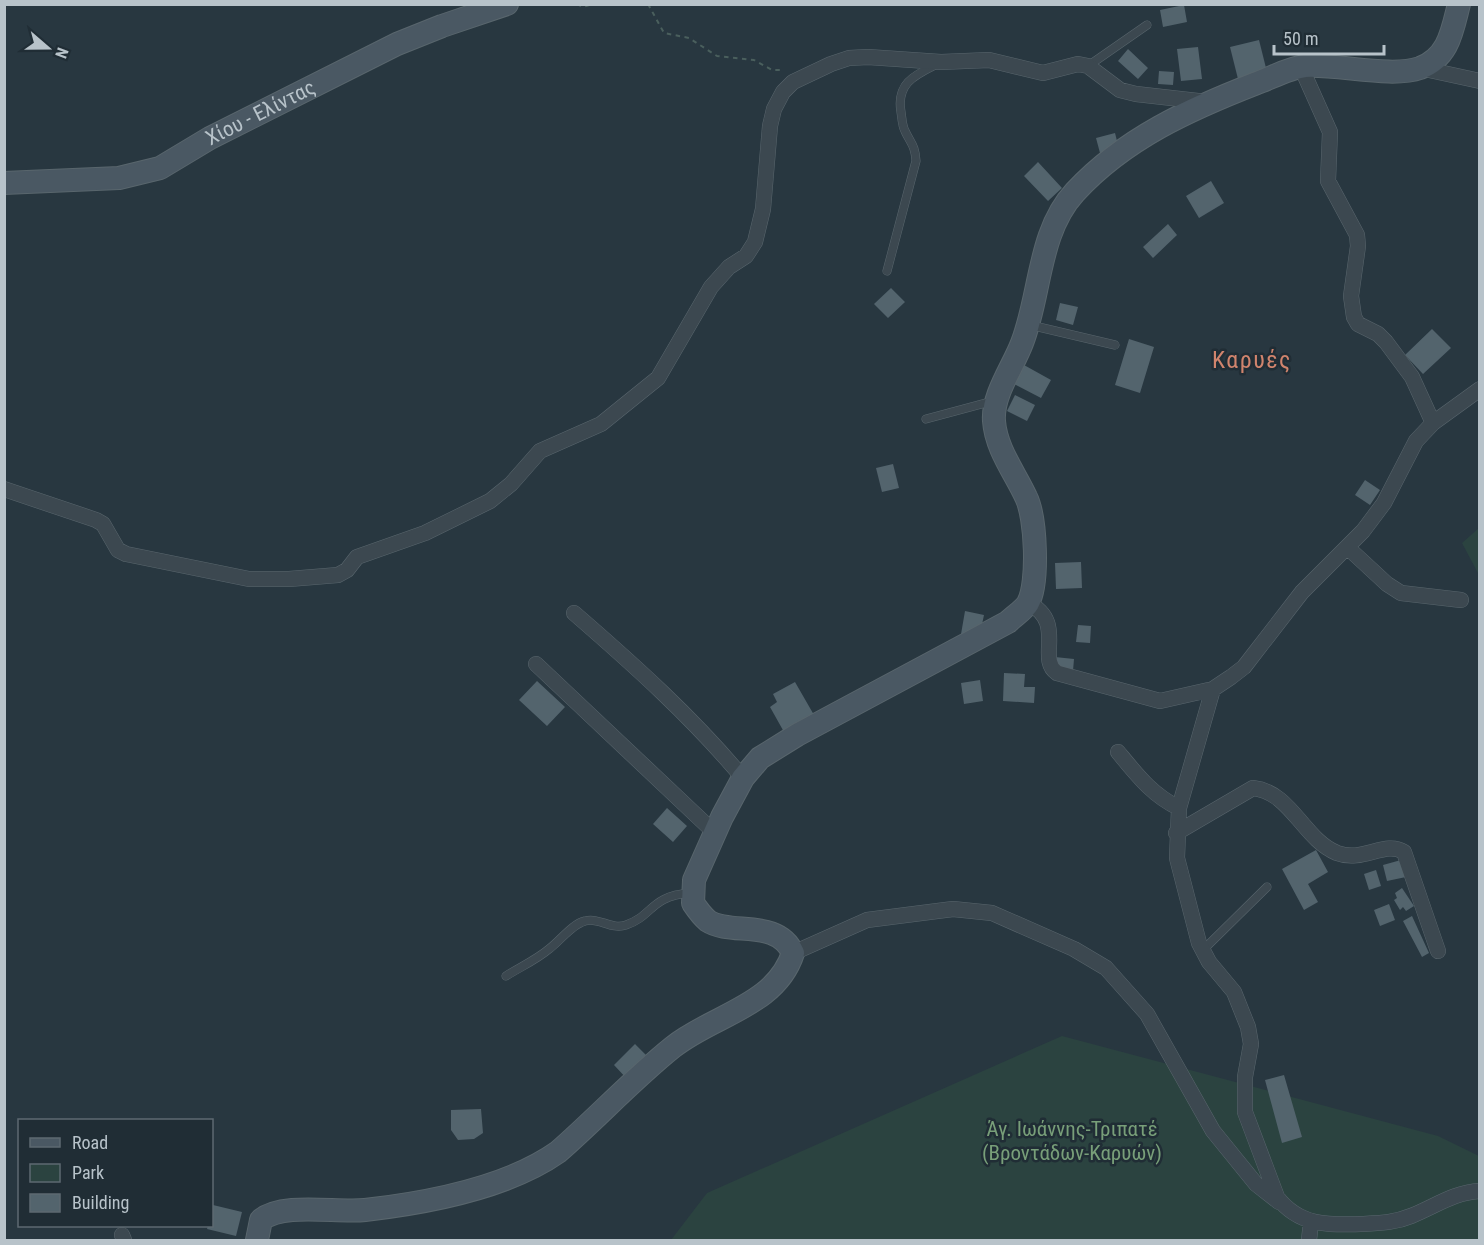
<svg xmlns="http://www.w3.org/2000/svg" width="1484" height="1245" font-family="'Roboto Condensed',sans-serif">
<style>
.green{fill:#2b4340}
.building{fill:#53646d}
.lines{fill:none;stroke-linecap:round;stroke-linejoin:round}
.lane-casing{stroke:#59666d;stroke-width:9}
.street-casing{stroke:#59666d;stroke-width:16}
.secondary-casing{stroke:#59666d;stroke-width:24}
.path{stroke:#4a5f5d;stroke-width:2;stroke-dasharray:4.5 4.5;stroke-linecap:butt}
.lane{stroke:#3c4850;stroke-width:8}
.street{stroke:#3c4850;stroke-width:15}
.secondary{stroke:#4a5863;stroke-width:22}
.labels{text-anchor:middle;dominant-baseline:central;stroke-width:5;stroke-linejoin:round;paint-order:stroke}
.street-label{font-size:21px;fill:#b8c3ca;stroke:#202d35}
.park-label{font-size:21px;fill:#789f79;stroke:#202d35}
.quarter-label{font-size:24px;letter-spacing:1.5px;fill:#d0846d;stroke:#202d35}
</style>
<rect width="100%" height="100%" fill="#283740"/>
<path class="green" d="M1479,528V575L1462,543Z
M1062,1036L1438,1136L1479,1156V1240H671L707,1193Z"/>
<path class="building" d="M1184,5L1187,22L1163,27L1160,10Z
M1259,40L1267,72L1238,79L1230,47Z
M1198,47L1202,79L1181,81L1177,49Z
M1128,49L1148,68L1138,79L1118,61Z
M1159,71L1174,72L1173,85L1158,84Z
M1115,133L1119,149L1100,153L1096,138Z
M1038,162L1062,188L1048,201L1024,176Z
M1211,181L1224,203L1199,218L1186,196Z
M1168,224L1177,235L1153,258L1143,247Z
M891,288L905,302L888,318L874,304Z
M1060,303L1078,307L1073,325L1056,320Z
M1432,329L1451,348L1423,374L1405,355Z
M1129,339L1154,347L1140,393L1115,385Z
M1024,365L1051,380L1041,398L1014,384Z
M1015,395L1035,405L1027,421L1007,411Z
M893,464L899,488L882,492L876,468Z
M1365,480L1380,490L1370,505L1355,495Z
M1081,562L1082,588L1056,589L1055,563Z
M965,611L984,615L980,634L960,640Z
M1078,625L1091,626L1090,643L1076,642Z
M1055,657L1074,659L1073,671L1054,669Z
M1004,673L1025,674L1024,687H1035L1034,703L1003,701Z
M980,680L983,701L964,704L961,683Z
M537,681L565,707L547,726L519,700Z
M795,682L814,715L784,732L770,707L777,702L773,694Z
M667,808L687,826L673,842L653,824Z
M1316,850L1328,872L1308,884L1318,902L1304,910L1282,869Z
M1401,860L1406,877L1387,881L1383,865Z
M1376,870L1381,886L1369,890L1364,874Z
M1402,888L1414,906L1406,911L1403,907L1400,910L1394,900L1397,898L1395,893Z
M1389,904L1395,920L1380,926L1374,910Z
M1412,916L1429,953L1422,957L1403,921Z
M635,1044L650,1059L628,1080L614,1065Z
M1284,1075L1302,1137L1282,1143L1265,1080Z
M481,1109L483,1133L474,1139L458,1140L451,1130V1110Z
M213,1205L242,1212L236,1236L207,1229L208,1226H212Z"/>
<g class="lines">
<defs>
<path id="lane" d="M1088,66L1147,25
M887,271L916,161C915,145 911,144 905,131C902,125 902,118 901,112C896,83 915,75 937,64
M1030,325L1115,345
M926,419L993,401
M1202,951L1267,887
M506,976C520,967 536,960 549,949C560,941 572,924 585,921C599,917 611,930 626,925C653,916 650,896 690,893"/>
<path id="street" d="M1301,67L1330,132L1328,181L1357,235L1358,246L1351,296L1354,317L1358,324L1378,334L1386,342L1412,377L1433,423
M1420,68L1480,81
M4,489L96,520L103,524L118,550L126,554L249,579H289L338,575L347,570L357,557L425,533L490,501L511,484L540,451L601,424L658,378L711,287L729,267L746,256L755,242L763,209L770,126L774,109L783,92L793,82L831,64L849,58L868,57L941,62L989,60L1043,73L1078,64L1088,66L1120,90L1136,94L1207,102
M1347,547L1387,584L1401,593L1461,600
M1028,603C1067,622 1036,659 1057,673L1160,701L1213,689L1231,677L1244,667L1302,592L1363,531L1384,503L1416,441L1433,423L1480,389
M574,613C634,665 692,717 743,778
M536,664L715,833
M1213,689L1179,808L1177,858L1199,943L1209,962L1234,992L1248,1027L1251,1044L1245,1077V1112L1277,1197C1299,1226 1328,1225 1361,1224C1379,1223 1394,1223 1411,1216C1434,1207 1454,1192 1480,1191
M1118,752C1137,775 1152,795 1179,808
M1176,833L1253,788C1291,792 1303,839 1337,853C1363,863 1385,840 1404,852L1438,951
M793,953L867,920L953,909L992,913L1074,949L1106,968L1147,1014L1213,1131L1256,1184L1279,1202
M122,1235L124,1240
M1309,1240L1311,1222"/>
<g id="secondary">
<path id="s1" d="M4,183L119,178L160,168L210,138L397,44L442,26L507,4"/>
<path d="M257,1240L261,1220C283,1202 336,1213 365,1210C426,1203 507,1188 558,1152C597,1118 633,1079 673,1047C713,1015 776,1006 793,953C777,918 731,936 708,921C702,916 697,909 693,903L694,880L722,817L743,778L760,758L797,735L1008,622C1014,616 1025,609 1028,603C1039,583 1036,517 1026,497C1015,473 996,449 994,421C992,395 1013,367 1022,343C1041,294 1038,232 1075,192C1125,138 1190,109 1257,83C1271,78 1289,68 1305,66C1339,64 1391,78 1420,68C1449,57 1452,31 1459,4"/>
</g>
</defs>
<use href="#lane" class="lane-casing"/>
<use href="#street" class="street-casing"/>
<use href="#secondary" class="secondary-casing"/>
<path class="path" d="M577,4L583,7L593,4
M648,4L664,33L689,38L717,56L754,60L772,70H783"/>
<use href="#lane" class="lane"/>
<use href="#street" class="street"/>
<use href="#secondary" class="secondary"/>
</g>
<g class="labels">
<g class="street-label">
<text stroke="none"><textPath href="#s1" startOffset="272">Χίου - Ελίντας</textPath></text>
</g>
<g class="park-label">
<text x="1072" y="1129">Άγ. Ιωάννης-Τριπατέ<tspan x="1072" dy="24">(Βροντάδων-Καρυών)</tspan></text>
</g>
<g class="quarter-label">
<text x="1252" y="360">Καρυές</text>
</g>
</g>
<rect width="1484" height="1245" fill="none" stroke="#b8c3ca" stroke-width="12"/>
<rect x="18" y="1119" width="195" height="108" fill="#202d35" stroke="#5d6971" stroke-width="1.5"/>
<rect x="30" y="1138" width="30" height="9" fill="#4a5863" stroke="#5d6971" stroke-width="1.5"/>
<text x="72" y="1149" font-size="18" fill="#b8c3ca">Road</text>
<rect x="30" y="1164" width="30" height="18" fill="#2b4340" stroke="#5d6971" stroke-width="1.5"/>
<text x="72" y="1179" font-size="18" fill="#b8c3ca">Park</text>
<rect x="30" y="1194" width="30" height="18" fill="#53646d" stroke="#5d6971" stroke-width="1.5"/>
<text x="72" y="1209" font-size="18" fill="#b8c3ca">Building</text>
<g transform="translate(48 48) rotate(110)" stroke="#202d35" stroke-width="4.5" paint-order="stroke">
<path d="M0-4.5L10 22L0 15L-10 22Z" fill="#b8c3ca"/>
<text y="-9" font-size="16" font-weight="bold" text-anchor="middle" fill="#b8c3ca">N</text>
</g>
<path d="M1274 45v9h110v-9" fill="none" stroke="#b8c3ca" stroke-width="3"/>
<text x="1283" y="45" font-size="18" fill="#b8c3ca" stroke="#202d35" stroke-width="4.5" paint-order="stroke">50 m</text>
</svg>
